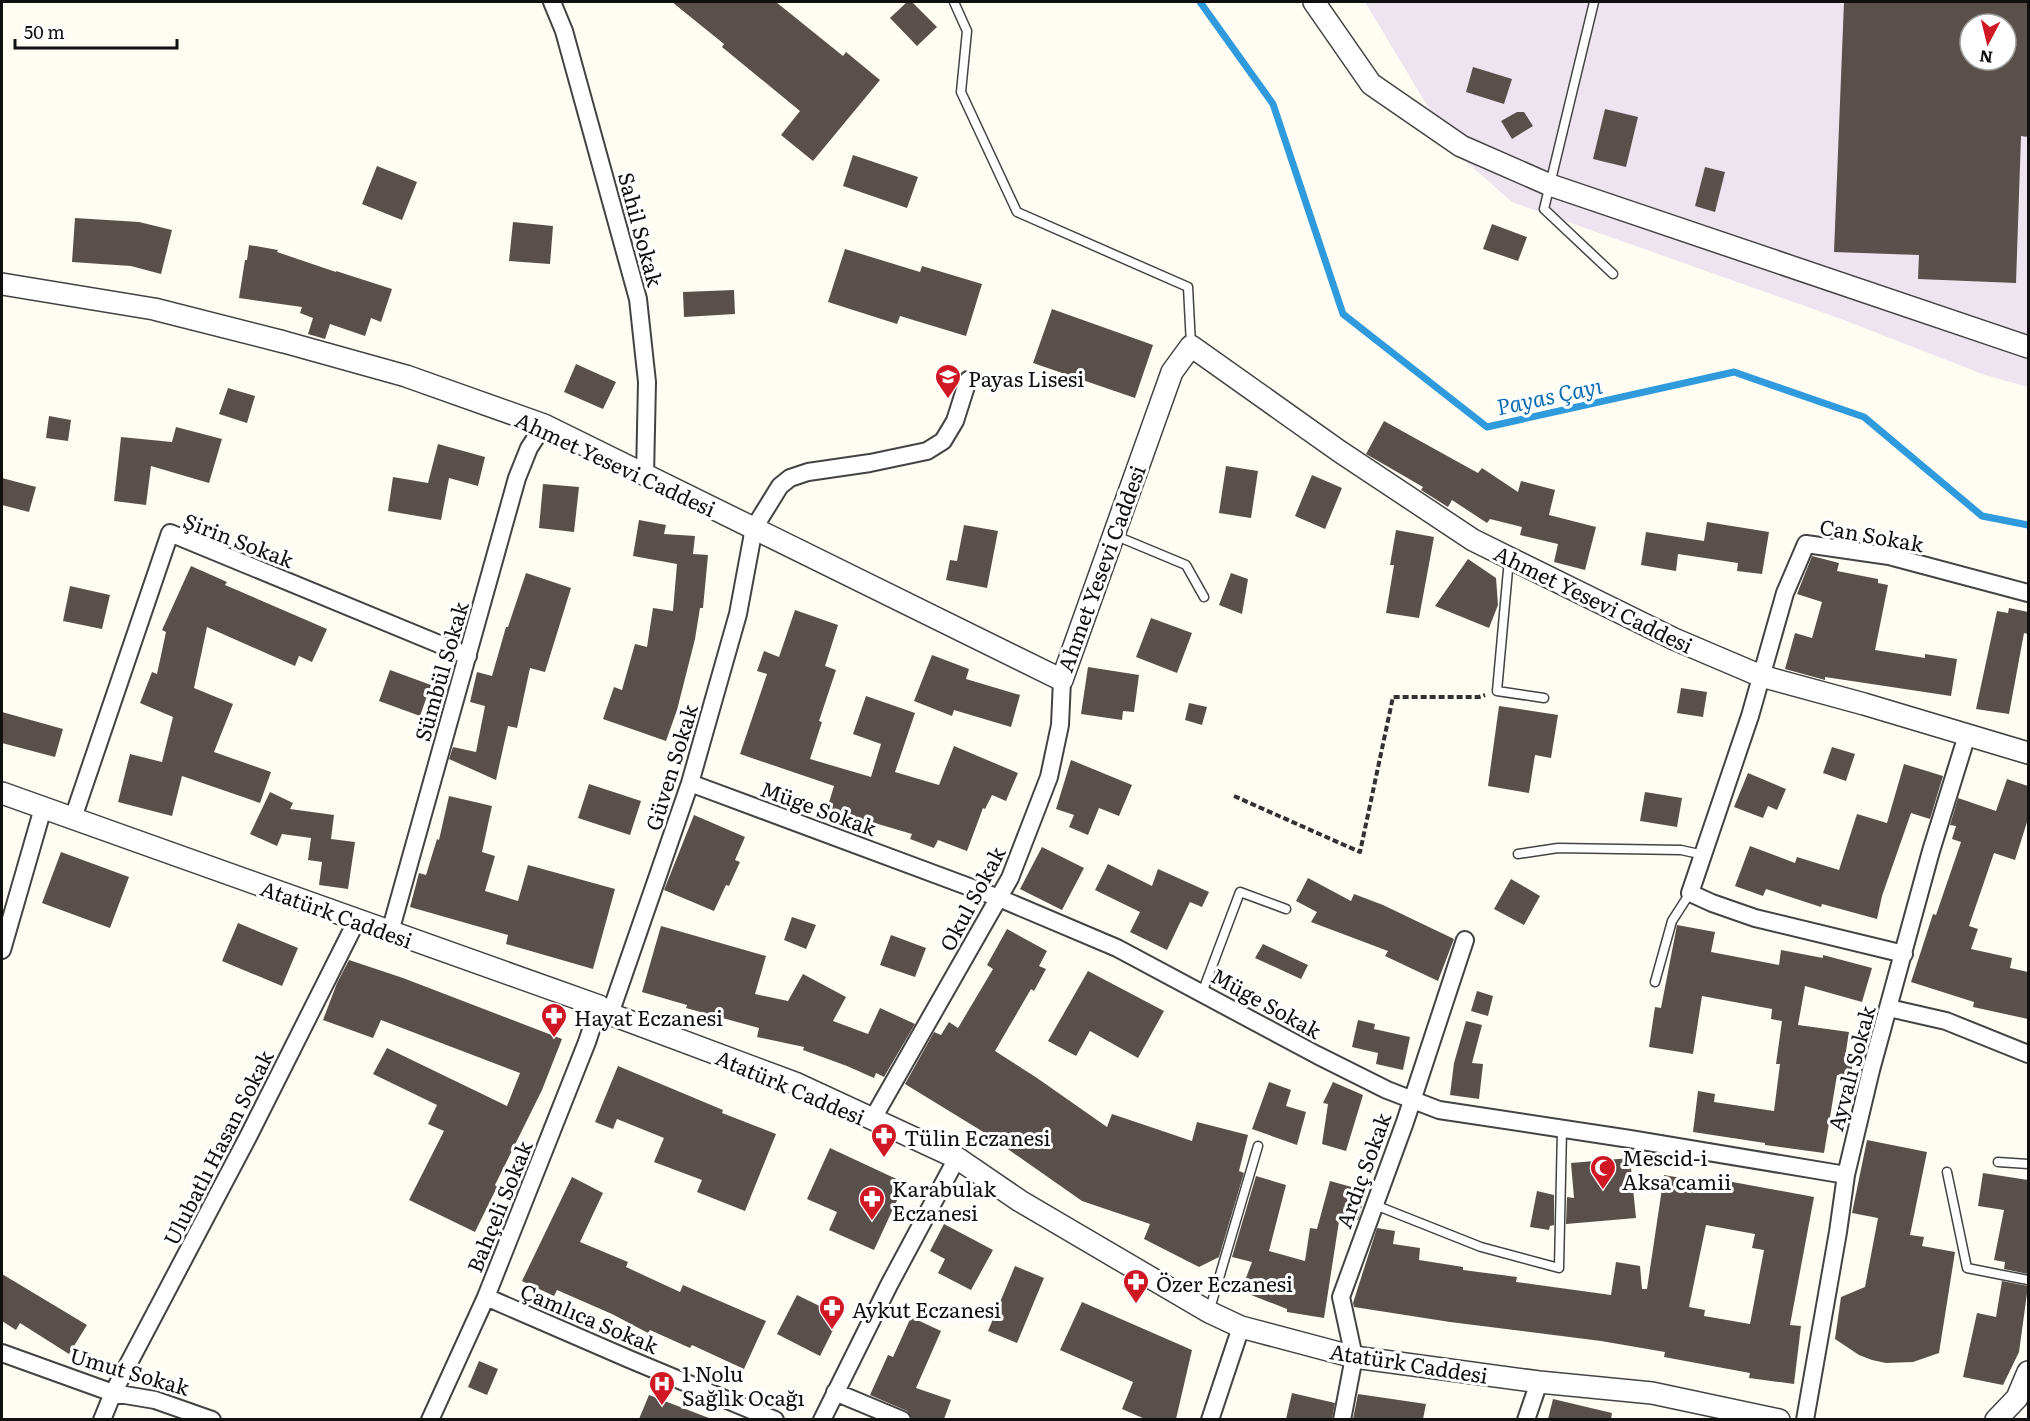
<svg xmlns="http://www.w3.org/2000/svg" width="2030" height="1421" font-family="Literata,serif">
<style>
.industrial{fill:#ede4ef;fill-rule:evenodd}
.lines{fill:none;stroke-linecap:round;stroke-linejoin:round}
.stream{stroke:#309bdc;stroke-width:7}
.building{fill:#5a504b;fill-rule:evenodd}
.service-casing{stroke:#434343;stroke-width:11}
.minor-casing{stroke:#434343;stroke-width:20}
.tertiary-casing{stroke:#434343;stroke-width:24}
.path{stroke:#323232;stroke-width:4;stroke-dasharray:6 3;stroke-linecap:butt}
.service{stroke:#fff;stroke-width:8}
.minor{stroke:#fff;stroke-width:16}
.tertiary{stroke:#fff;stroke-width:21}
.labels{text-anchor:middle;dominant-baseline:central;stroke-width:6;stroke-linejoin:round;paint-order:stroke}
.street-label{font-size:21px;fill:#101010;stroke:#fff}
.poi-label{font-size:21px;fill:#101010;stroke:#fff;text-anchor:start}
.water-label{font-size:22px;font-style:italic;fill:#0a6cb1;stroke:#fff}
</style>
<rect width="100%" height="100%" fill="#fffcf3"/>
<path class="industrial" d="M1365,2H2028V387L1985,375L1841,319L1512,202L1455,152ZM1970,24H2006V60H1970Z"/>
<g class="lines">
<path class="stream" d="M1200,2L1273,104L1343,314L1487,427L1734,372L1864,417L1982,516L2028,525"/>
</g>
<path class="building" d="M672,2H776L843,56L846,52L880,80L813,161L781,135L800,111L722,47L724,44Z
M907,2H912L937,27L917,46L890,18Z
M1844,2H2028V137L2021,136L2016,283L1918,279L1919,255L1834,252ZM1970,24H2006V60H1970Z
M1473,67L1512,79L1504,104L1466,92Z
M1605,109L1638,117L1626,167L1593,159Z
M1517,112H1524L1533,126L1512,139L1501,121Z
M853,155L918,177L907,208L843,186Z
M377,166L417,182L402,220L362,204Z
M1705,167L1725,172L1715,212L1695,206Z
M75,218L139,222L172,230L161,274L131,266L72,262Z
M513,222L553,226L550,264L509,261Z
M1492,224L1527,237L1518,261L1483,249Z
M249,245L278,250L277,252L336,272V271L392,289L381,322L371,318L365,336L330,324L325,339L308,334L313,318L300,313L302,307L239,298L245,260H247Z
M845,249L920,272L922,266L982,284L966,336L900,316L897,324L828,302Z
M734,290L735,314L684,317L683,292Z
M1052,309L1153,345L1135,398L1033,363Z
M576,364L616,382L603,409L564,392Z
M228,388L255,396L247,423L219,414Z
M49,416L71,420L68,441L46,438Z
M1384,421L1478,473L1482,468L1518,492L1521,481L1555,490L1549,515L1596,527L1585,570L1554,562L1558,544L1520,535L1522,527L1490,519L1487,523L1452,500L1448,507L1421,490L1423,487L1366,454Z
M176,427L222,439L209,483L151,466L146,505L114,501L121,437L172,442Z
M438,444L485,457L478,486L449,478L441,520L388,511L393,477L428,483Z
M1226,466L1258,471L1251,518L1219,513Z
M1312,475L1342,488L1325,529L1295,516Z
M2,478L36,487L29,512L2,505Z
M543,484L579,487L574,532L539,528Z
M639,520L666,525L664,534L695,536L693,554L708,555L703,608H700L695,639L677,710L666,741L603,719L614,687L622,690L635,644L647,647L653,608L673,611L677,564L633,556Z
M1707,522L1769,532L1762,574L1737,571L1738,563L1678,554L1676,571L1641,565L1646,532L1704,541Z
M964,525L998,531L987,588L946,580L950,560L957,561Z
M1396,530L1434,537L1419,618L1386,613L1394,565H1390Z
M1812,556L1839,563L1837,571L1878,579V583L1888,585L1875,650L1925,658V654L1957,659L1951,696L1825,677V680L1785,669L1795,633L1812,638L1822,602L1797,594Z
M1468,559L1496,578L1498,605L1489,628L1435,606Z
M191,566L227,582L225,585L327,629L312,662L299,656L295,666L207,627L194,688L233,704L214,752L271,772L260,803L182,776L172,816L118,802L130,754L162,762L173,717L140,703L152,672L157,674L166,632L162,630Z
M526,573L571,588L545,672L530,668L517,728L508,726L496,780L449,759L453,747L476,752L485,706L470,702L477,672L492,676L506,627H508Z
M1231,573L1248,579L1242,614L1219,605Z
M70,586L110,595L102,629L63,621Z
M2009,608L2028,612V634L2024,633L2009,714L1976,709L1997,611L2008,613Z
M795,610L838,625L825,666L836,670L819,721L822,722L810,759L871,777L881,744L853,734L866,696L915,713L895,772L939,785L954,746L1018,773L1006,801L992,795L985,809L983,808L967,851L938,840L934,848L910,839L912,834L827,809L834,786L740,754L767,674L757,671L764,651L779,657Z
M1151,618L1192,633L1177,673L1136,657Z
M932,655L969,669L966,679L1020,695L1011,727L954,710L952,716L914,701Z
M1088,667L1139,675L1134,712L1123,711L1122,720L1081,714Z
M390,670L431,685L420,716L379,701Z
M1681,688L1707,692L1703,717L1677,713Z
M1189,703L1207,707L1202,725L1185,720Z
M1499,706L1558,715L1551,758L1535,755L1529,793L1488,786Z
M2,712L63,729L55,757L2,743Z
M1832,747L1855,754L1846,781L1823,773Z
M1071,760L1132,785L1119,816L1099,808L1088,835L1069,827L1074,815L1056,809Z
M1904,764L1943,776L1930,819L1911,813L1882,896L1877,919L1822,904L1821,907L1766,889L1763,896L1735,886L1750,846L1795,863L1797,857L1839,870L1857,814L1887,823Z
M1748,773L1786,789L1777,810L1768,806L1763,818L1734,807Z
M2007,779L2028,786V819L2015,860L1994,853L1969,926L1978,929L1971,949L2012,958L2010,968L2028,972V1019L1973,1007L1974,1002L1911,982L1933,914L1936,915L1961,842L1952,839L1956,826L1950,825L1958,798L1996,811Z
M589,784L641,801L630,835L578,818Z
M270,792L293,803L290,809L334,815L331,839L355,842L348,889L319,885L322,862L308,860L311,838L282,834L277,846L250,834Z
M1645,792L1682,798L1677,827L1640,821Z
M449,796L492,806L482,852L495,856L485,891L518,901L528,865L615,889L593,969L506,944L508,935L410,907L419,873L426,875L437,839L439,840Z
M694,815L745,837L735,860L740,862L729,886L726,885L714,911L664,890Z
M1042,847L1084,868L1062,910L1020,889Z
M61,852L129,877L110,928L42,903Z
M1108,864L1152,886L1158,869L1209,892L1202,907L1190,902L1167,950L1130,932L1140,912L1095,890Z
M1308,878L1351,901L1354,894L1383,905L1454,939L1438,981L1385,956L1388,951L1311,922L1317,912L1296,901Z
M1511,879L1540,896L1524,925L1494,909Z
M792,917L816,925L806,949L784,940Z
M238,923L298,948L282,986L222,961Z
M1677,925L1715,932L1711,952L1779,965L1781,950L1823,958V955L1872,968L1862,1002L1805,986L1798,1025L1849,1032L1845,1057L1853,1058L1851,1077L1837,1075L1824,1153L1765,1145V1143L1693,1132L1698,1091L1715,1094L1714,1102L1774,1111L1780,1064H1776L1782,1021L1771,1019L1772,1009L1702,996L1693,1054L1649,1047L1655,1007L1661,1008Z
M661,926L766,956L755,994L788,1001L803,974L846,997L833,1021L868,1034L880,1008L915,1024L884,1077L876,1073L874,1078L847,1066L803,1050L804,1047L757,1037L759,1028L686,1008L687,1005L642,992Z
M1007,929L1047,951L1039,966L1046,969L1034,991L1031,989L995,1051L1037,1078L1107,1127L1112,1114L1192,1141L1197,1122L1248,1135L1239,1171L1244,1173L1219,1257L1199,1267L1144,1239L1150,1224L1082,1201L985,1133L905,1084L934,1032L941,1035L949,1022L958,1028L993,969L987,965Z
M891,935L926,948L915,977L880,965Z
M1263,944L1308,965L1301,979L1255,958Z
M349,960L403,978L562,1039L542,1090L495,1185L497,1187L475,1232L409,1200L444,1131L428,1124L437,1105L373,1074L387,1048L507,1106L520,1073L381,1020L373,1038L323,1020L337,983Z
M1088,971L1164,1011L1138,1058L1090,1031L1076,1056L1048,1041Z
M1477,991L1493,996L1488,1016L1471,1011Z
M1358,1020L1375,1024L1374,1029L1410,1037L1403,1070L1376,1064L1378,1053L1352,1047Z
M1466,1021L1482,1025L1472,1063L1483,1064L1479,1099L1450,1095L1454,1063Z
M618,1066L723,1110L722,1113L776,1134L745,1211L697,1192L702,1180L654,1162L664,1138L617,1119L613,1129L595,1122Z
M1269,1082L1291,1090L1286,1106L1306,1112L1297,1145L1252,1129Z
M1333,1082L1363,1095L1346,1151L1322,1144L1328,1104L1323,1103Z
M1867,1140L1927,1152L1910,1235L1924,1237L1922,1246L1955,1252L1939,1353L1913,1362L1886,1363L1872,1360L1859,1355L1835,1339L1841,1297L1865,1287L1878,1218L1852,1213Z
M830,1148L905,1183L874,1250L829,1230L837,1212L807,1199Z
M1630,1158L1636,1218L1566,1224L1567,1197L1574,1198L1571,1163Z
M1983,1173L2028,1180V1274L2004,1269L2005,1262L1994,1260L2004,1210L1978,1206Z
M1664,1175L1710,1183L1711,1178L1814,1197L1790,1325L1801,1326L1794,1384L1749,1378L1750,1373L1664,1357L1665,1352L1601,1341L1450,1322L1354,1307L1353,1303L1377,1228L1395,1231L1393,1244L1420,1248L1419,1260L1463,1267V1270L1517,1277L1516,1282L1611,1295L1616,1262L1640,1266L1642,1289H1647ZM1706,1225L1755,1234L1752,1248L1764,1250L1750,1324L1704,1316L1705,1310L1689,1307Z
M1256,1176L1286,1185L1269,1251L1305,1261L1310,1228L1317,1229L1330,1181L1366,1191L1358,1220L1340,1215L1324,1318L1287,1312V1309L1241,1291L1252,1262L1232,1257Z
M572,1177L603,1193L580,1242L628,1262L626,1267L680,1292L683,1285L766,1321L744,1369L692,1345L690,1348L650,1330L648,1333L612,1314L557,1290L554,1296L522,1281Z
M1537,1191L1554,1195V1225L1550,1226L1549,1230L1530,1227Z
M944,1224L993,1250L971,1290L938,1273L945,1259L930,1251Z
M1015,1266L1044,1278L1017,1343L988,1331Z
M2,1274L87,1325L69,1354L20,1323L16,1330L2,1321Z
M2002,1281L2028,1286L2019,1352L2003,1385L1963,1377L1977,1313L1996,1317Z
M797,1295L840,1316L820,1356L777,1334Z
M1082,1302L1192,1350L1176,1419H1145L1122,1409L1133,1382L1060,1350Z
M911,1317L941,1331L916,1388L951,1400L944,1419H912L907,1411L870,1395L888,1355L893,1357Z
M479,1361L498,1369L487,1395L468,1387Z
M1292,1393L1335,1403L1332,1419H1286Z
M1358,1394L1426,1404L1423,1419H1353Z
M649,1395L709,1418V1419H639Z
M1553,1399L1612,1413L1611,1419H1548Z"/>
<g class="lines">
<defs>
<path id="service" d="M954,2L967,31L961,92L1017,212L1188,287L1191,345
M1594,2L1544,209L1613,274
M1114,535L1186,565L1204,597
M1509,559L1497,691L1544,698
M1518,854L1558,848L1681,850L1704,855
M1655,982L1672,921L1690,893
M1202,993L1240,892L1286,909
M1998,1162L2028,1164
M1947,1172L1967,1268L2028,1280
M1375,1205L1481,1247L1559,1268L1562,1129
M1209,1312L1258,1146"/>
<path id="minor" d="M552,2L564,31L638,299L647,382L645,476
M690,783L999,898L1117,948L1317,1055L1387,1090L1439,1110L1630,1139L1846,1175
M73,818L170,533L468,656
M390,932L517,478L529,448L544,425
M2,950L43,808
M1904,954L1755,918L1712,903L1690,893L1750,716L1785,593L1806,544L1889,556L2028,593
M1889,1008L1946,1021L2028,1054
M610,1014L690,783L738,614L754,528L780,486L790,478L808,472L870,463L927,451L943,441L955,421L968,380
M872,1120L1010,878L1049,777L1060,725L1062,680
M486,1297L629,1359L775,1420
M2,1353L113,1393L155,1400L212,1420
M835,1392L902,1420
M102,1420L113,1393L248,1137L357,920
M430,1420L486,1297L587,1042L599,1006
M822,1420L889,1285L957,1158
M1210,1420L1241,1327
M1342,1420L1354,1357L1341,1297L1405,1122L1465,940
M1526,1420L1539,1382
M1805,1420L1838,1232L1846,1175L1871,1070L1931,851L1967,735"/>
<path id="tertiary" d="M1314,2L1371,84L1461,146L1550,185L2028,347
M2,284L154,309L284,342L406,376L544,425L1062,680L1172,372L1191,346L1339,451L1473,540L1674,639L1761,676L1864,704L2028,753
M2,793L599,1006L610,1014L795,1083L957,1158L1020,1201L1209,1312L1241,1327L1354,1357L1539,1382L1652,1393L1779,1420
M1996,1420L2017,1398L2028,1372"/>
</defs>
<use href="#service" class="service-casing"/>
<use href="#minor" class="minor-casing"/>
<use href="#tertiary" class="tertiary-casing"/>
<path class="path" d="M1234,796L1360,852L1393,697H1479L1485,695"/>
<use href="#service" class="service"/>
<use href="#minor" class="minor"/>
<use href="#tertiary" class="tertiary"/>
</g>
<defs>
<symbol id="school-pin" viewBox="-11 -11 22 30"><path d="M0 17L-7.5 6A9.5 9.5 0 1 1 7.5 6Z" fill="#d01724" stroke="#fff"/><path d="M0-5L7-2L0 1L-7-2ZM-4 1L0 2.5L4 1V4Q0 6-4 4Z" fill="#fff"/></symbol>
<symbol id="pharmacy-pin" viewBox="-11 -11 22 30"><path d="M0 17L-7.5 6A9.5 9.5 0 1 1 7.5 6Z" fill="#d01724" stroke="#fff"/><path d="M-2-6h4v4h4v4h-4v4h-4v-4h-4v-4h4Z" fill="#fff"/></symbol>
<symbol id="mosque-pin" viewBox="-11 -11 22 30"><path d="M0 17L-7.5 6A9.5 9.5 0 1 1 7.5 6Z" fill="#d01724" stroke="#fff"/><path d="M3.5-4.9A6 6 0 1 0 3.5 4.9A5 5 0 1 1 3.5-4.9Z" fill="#fff"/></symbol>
<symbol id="hospital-pin" viewBox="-11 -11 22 30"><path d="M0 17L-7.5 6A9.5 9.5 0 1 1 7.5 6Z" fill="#d01724" stroke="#fff"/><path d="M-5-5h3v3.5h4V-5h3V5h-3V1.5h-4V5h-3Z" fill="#fff"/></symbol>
</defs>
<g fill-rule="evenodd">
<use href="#school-pin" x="933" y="362" width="30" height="40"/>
<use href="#pharmacy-pin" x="539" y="1001" width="30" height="40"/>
<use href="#pharmacy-pin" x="869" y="1121" width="30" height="40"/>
<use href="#mosque-pin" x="1588" y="1153" width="30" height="40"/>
<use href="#pharmacy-pin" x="857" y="1184" width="30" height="40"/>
<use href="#pharmacy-pin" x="1121" y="1267" width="30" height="40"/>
<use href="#pharmacy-pin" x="817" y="1293" width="30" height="40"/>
<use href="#hospital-pin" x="647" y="1369" width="30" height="40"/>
</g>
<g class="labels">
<g class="street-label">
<text transform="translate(642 229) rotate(75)">Sahil Sokak</text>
<text transform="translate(616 463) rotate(25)">Ahmet Yesevi Caddesi</text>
<text transform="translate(1872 534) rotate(10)">Can Sokak</text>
<text transform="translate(239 539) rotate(21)">Şirin Sokak</text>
<text transform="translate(1100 568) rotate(-70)">Ahmet Yesevi Caddesi</text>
<text transform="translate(1594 598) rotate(26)">Ahmet Yesevi Caddesi</text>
<text transform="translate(440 671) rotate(-74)">Sümbül Sokak</text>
<text transform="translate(670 767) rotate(-73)">Güven Sokak</text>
<text transform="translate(819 807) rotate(20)">Müge Sokak</text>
<text transform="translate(971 898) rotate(-62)">Okul Sokak</text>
<text transform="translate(337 913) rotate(20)">Atatürk Caddesi</text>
<text transform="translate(1267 1002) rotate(29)">Müge Sokak</text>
<text transform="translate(1850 1068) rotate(-75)">Ayvalı Sokak</text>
<text transform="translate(791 1086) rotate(23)">Atatürk Caddesi</text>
<text transform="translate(217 1147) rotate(-63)">Ulubatlı Hasan Sokak</text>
<text transform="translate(1362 1170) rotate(-70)">Ardıç Sokak</text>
<text transform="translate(498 1206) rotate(-68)">Bahçeli Sokak</text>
<text transform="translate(590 1317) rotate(23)">Çamlıca Sokak</text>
<text transform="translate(1409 1362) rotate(9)">Atatürk Caddesi</text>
<text transform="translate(130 1370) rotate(16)">Umut Sokak</text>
</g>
<g class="poi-label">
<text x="968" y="377">Payas Lisesi</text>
<text x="574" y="1016">Hayat Eczanesi</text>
<text x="904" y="1136">Tülin Eczanesi</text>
<text x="1622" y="1156">Mescid-i<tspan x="1622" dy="24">Aksa camii</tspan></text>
<text x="892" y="1187">Karabulak<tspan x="892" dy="24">Eczanesi</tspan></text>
<text x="1156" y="1282">Özer Eczanesi</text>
<text x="852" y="1308">Aykut Eczanesi</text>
<text x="682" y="1372">1 Nolu<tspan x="682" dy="24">Sağlık Ocağı</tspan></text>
</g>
<g class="water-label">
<text transform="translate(1549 395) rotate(-12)">Payas Çayı</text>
</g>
</g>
<rect width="2030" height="1421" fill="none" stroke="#101010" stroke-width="6"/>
<g transform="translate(1988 42) rotate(187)"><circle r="28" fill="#ffffff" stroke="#9f9f9f" stroke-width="1.5"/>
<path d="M0-4.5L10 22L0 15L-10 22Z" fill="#d01724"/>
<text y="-9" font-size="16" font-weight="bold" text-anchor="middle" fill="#101010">N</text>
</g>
<path d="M15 39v9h162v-9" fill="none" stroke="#101010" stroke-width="3"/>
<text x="24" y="39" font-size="18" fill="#101010" stroke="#ffffff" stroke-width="4.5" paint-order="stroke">50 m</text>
</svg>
